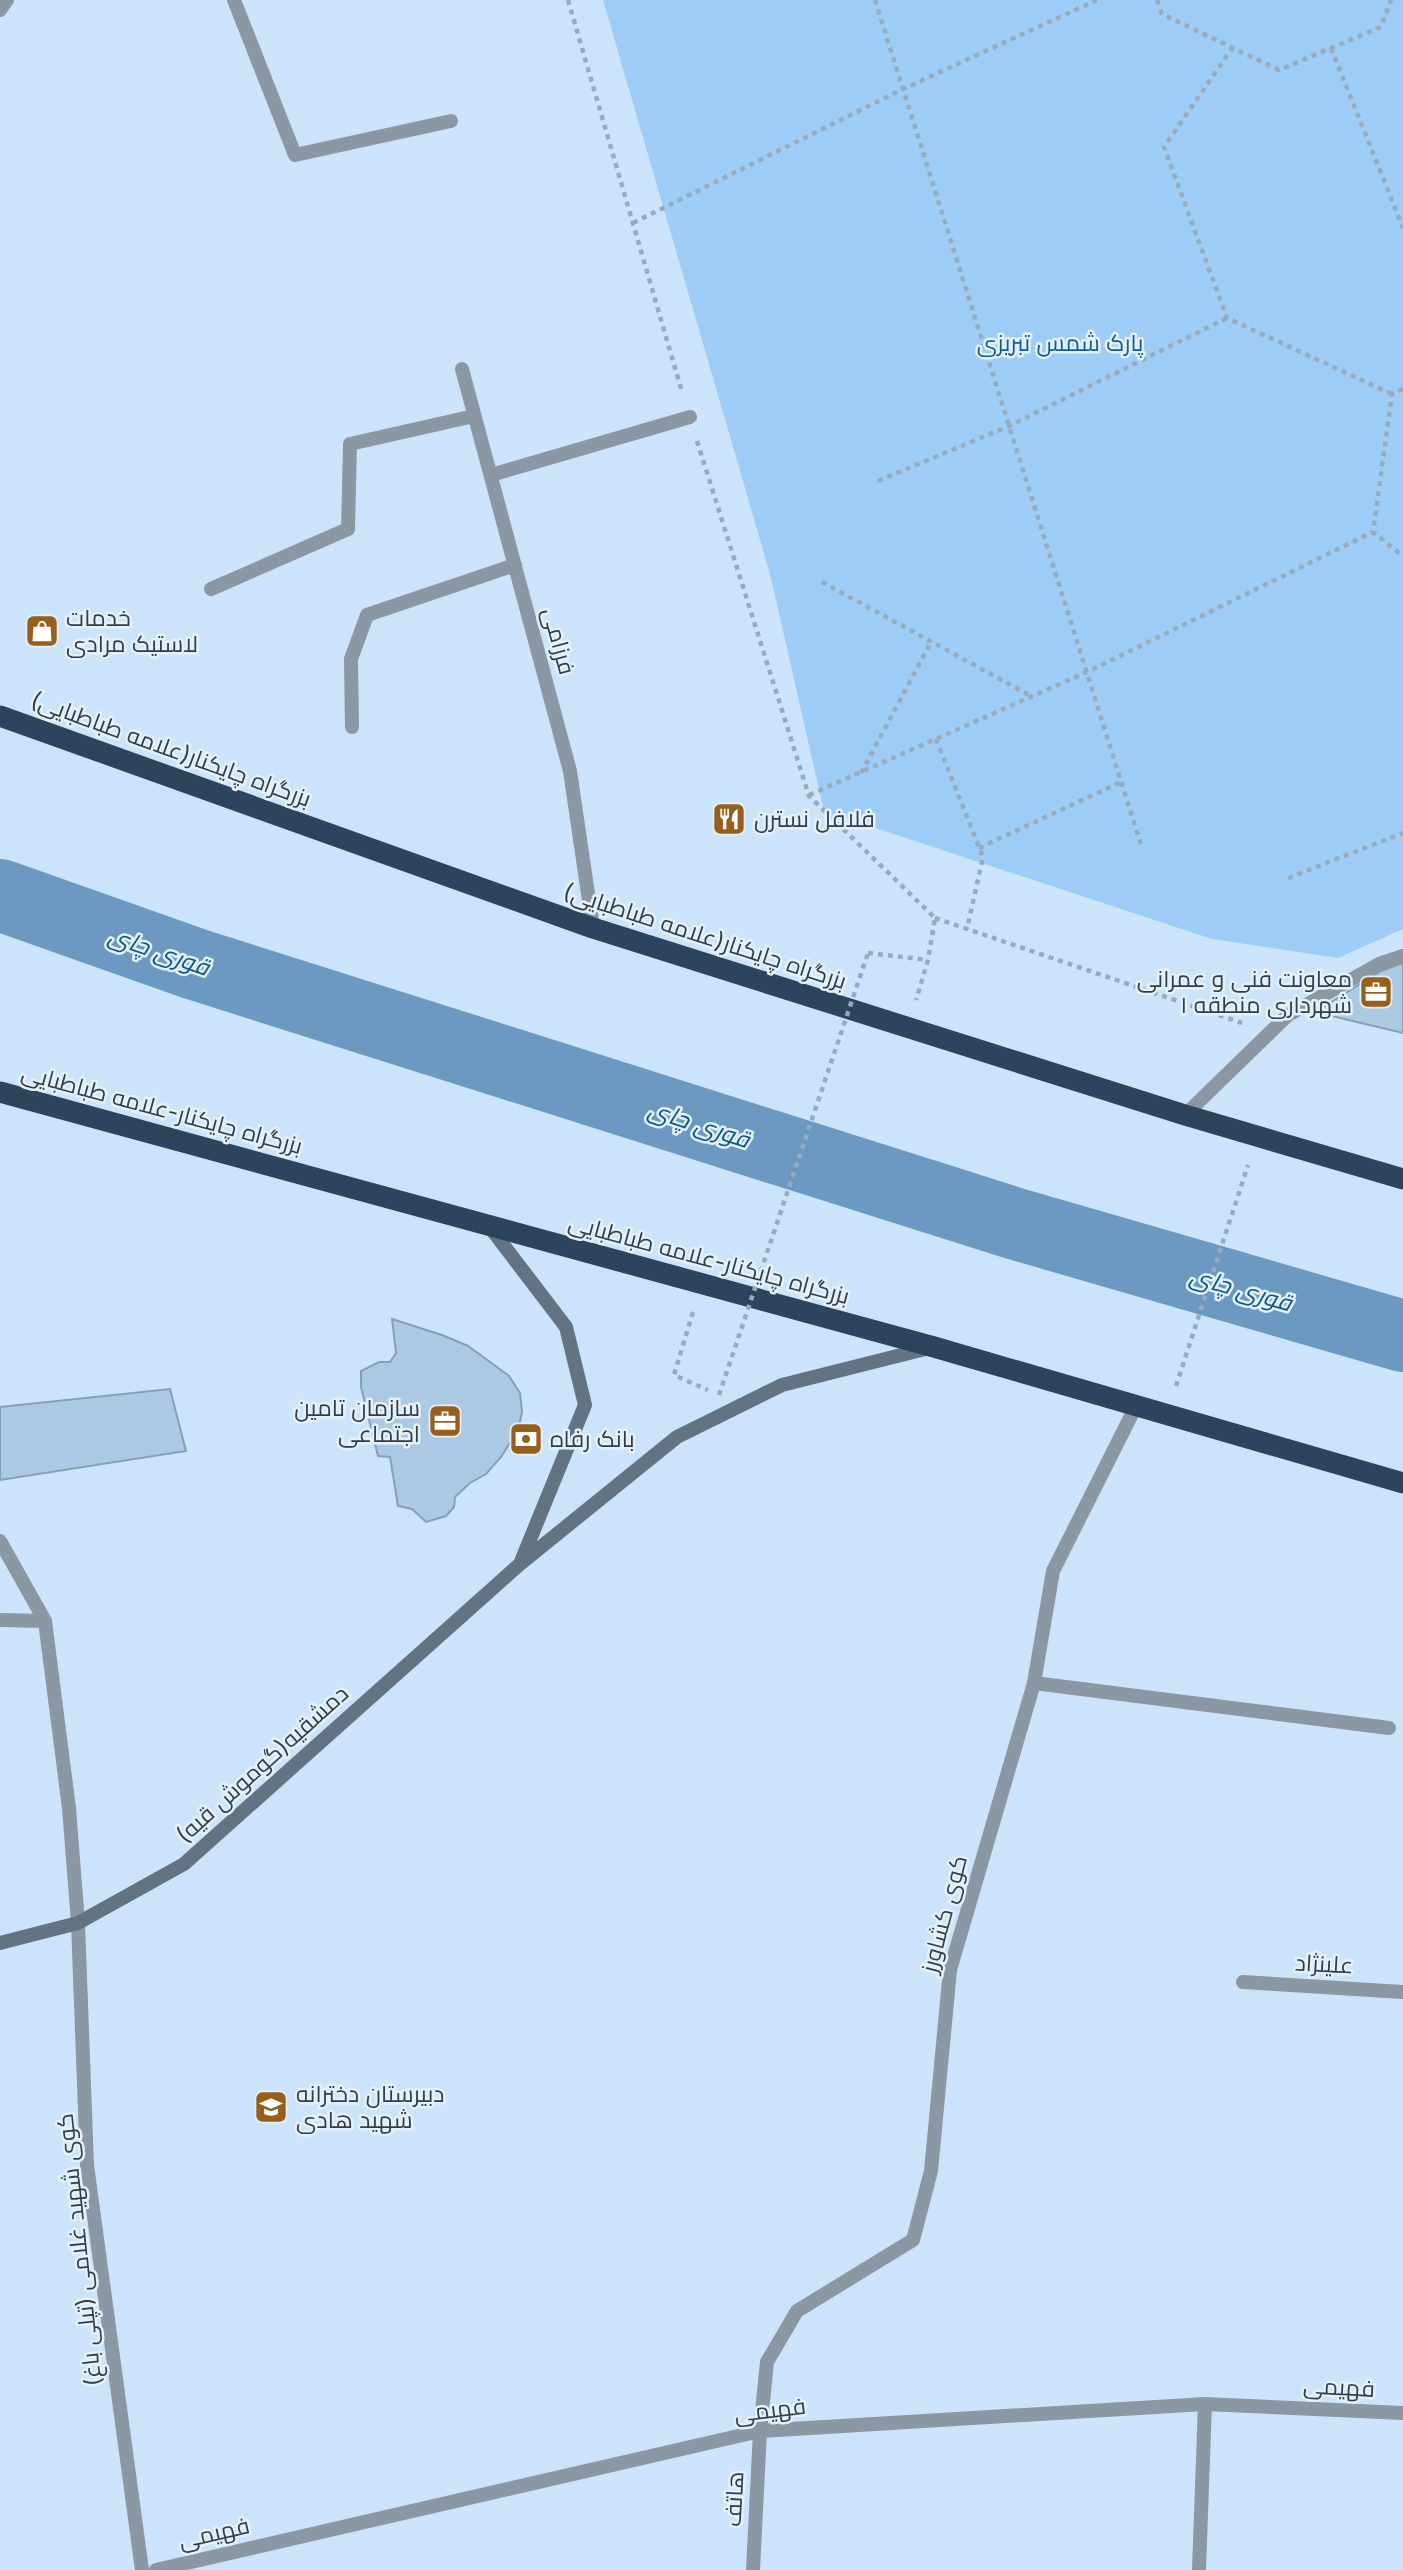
<svg xmlns="http://www.w3.org/2000/svg" width="1403" height="2570" font-family="Inter,Cairo,sans-serif">
<style>
.green{fill:#9dcdf7}
.lines{fill:none;stroke-linecap:round;stroke-linejoin:round}
.river{stroke:#6b99c2;stroke-width:72}
.building{fill:#acc9e4;stroke:#83a0ba;stroke-width:2}
.path{stroke:#97abbe;stroke-width:4.5;stroke-dasharray:5 5;stroke-linecap:butt}
.lane{stroke:#8b97a3;stroke-width:14}
.street{stroke:#8b97a3;stroke-width:14}
.secondary{stroke:#627484;stroke-width:14}
.highway{stroke:#2c455c;stroke-width:21}
.path-bridge{stroke:#97abbe;stroke-width:4.5;stroke-dasharray:5 5;stroke-linecap:butt}
.labels{text-anchor:middle;dominant-baseline:central;stroke-width:5;stroke-linejoin:round;paint-order:stroke}
.park-label{font-size:23px;fill:#115c90;stroke:#e4f0fb}
.poi-label{font-size:23px;fill:#313d48;stroke:#e4f0fb;text-anchor:start}
.street-label{font-size:23px;fill:#313d48;stroke:#e4f0fb}
.water-label{font-size:24px;font-style:italic;fill:#09578b;stroke:#e4f0fb}
</style>
<rect width="100%" height="100%" fill="#cce4fb"/>
<path class="green" d="M603,0H1403V929L1338,958L1212,939L824,811L770,574Z"/>
<g class="lines">
<path class="river" d="M0,895L195,964L1013,1223L1403,1336"/>
</g>
<path class="building" d="M1403,963V1033L1315,1012L1381,971Z
M392,1319L442,1335L468,1346L509,1376L520,1393L522,1412L518,1430L501,1457L486,1474L470,1483L455,1497L454,1507L446,1516L426,1522L412,1509L398,1506L390,1457L378,1456L361,1387V1371L379,1362H390L396,1353Z
M170,1389L186,1451L0,1480V1407Z"/>
<g class="lines">
<path class="path" d="M568,0L682,392
M875,0L1142,848
M1157,0L1162,14L1279,70L1381,27L1391,0
M1233,47L1164,147L1227,318L1392,394
M1331,48L1403,228
M633,223L903,89L1097,0
M1403,389L1392,394L1373,532L1403,556
M697,441L809,796L935,918L928,960L916,1000
M878,481L1009,426L1227,318
M822,582L1031,696
M936,739L983,857L967,929
M861,773L931,642
M809,795L1087,672L1373,532
M979,848L1121,782
M1288,878L1403,833
M935,918L1242,1023
M868,953L928,960
M693,1312L674,1375L708,1390
M1176,1386L1248,1165"/>
<path class="lane" d="M234,0L295,155L451,121
M1034,1683L1389,1728
M1243,1982L1403,1992"/>
<path class="street" d="M0,10L7,0
M462,369L570,771L593,928
M491,475L690,417
M211,589L348,529L350,444L474,416
M352,727L351,659L367,615L515,565
M1185,1115L1288,1015L1379,964L1403,956
M0,1541L45,1621L69,1808L78,1923L87,2165L142,2570
M0,1620L45,1621
M156,2570L760,2431L1205,2404L1403,2413
M753,2570L760,2431L767,2362L797,2311L913,2240L931,2171L950,1970L1034,1683L1053,1571L1137,1404
M1199,2570L1205,2404"/>
<path class="secondary" d="M489,1226L566,1327L585,1405L520,1564L677,1437L782,1385L929,1348
M0,1943L78,1923L184,1864L520,1564"/>
<path class="highway" d="M0,716L593,928L1185,1115L1403,1179
M0,1092L934,1347L1403,1483"/>
<path class="path-bridge" d="M719,1395L868,953"/>
</g>
<defs>
<symbol id="shop-square" viewBox="-11 -11 22 22"><rect x="-9" y="-9" width="18" height="18" rx="4" fill="#975f1b" stroke="#e4f0fb"/><path d="M-5-2.5h2.3a2.7 3.5 0 0 1 5.4 0H5L5.5 6h-11ZM-1.5-2.5h3a1.5 2.3 0 0 0-3 0Z" fill="#fff"/></symbol>
<symbol id="restaurant-square" viewBox="-11 -11 22 22"><rect x="-9" y="-9" width="18" height="18" rx="4" fill="#975f1b" stroke="#e4f0fb"/><path d="M-5-6h1v4h1v-4h1v4h1v-4h1v5L-1.5 .5V6h-2V.5L-5-1ZM5-6V6H3V1.5H1.5Q1.5-4 5-6Z" fill="#fff"/></symbol>
<symbol id="office-square" viewBox="-11 -11 22 22"><rect x="-9" y="-9" width="18" height="18" rx="4" fill="#975f1b" stroke="#e4f0fb"/><path d="M-6-3h4V-5.5h4V-3h4V5H-6ZM-1-4.5V-3h2v-1.5ZM-6 0V1H6V0Z" fill="#fff"/></symbol>
<symbol id="bank-square" viewBox="-11 -11 22 22"><rect x="-9" y="-9" width="18" height="18" rx="4" fill="#975f1b" stroke="#e4f0fb"/><path d="M-6-4H6V4H-6ZM0-2.3a2.3 2.3 0 1 0 0 4.6a2.3 2.3 0 1 0 0-4.6Z" fill="#fff"/></symbol>
<symbol id="school-square" viewBox="-11 -11 22 22"><rect x="-9" y="-9" width="18" height="18" rx="4" fill="#975f1b" stroke="#e4f0fb"/><path d="M0-5L7-2L0 1L-7-2ZM-4 1L0 2.5L4 1V4Q0 6-4 4Z" fill="#fff"/></symbol>
</defs>
<g fill-rule="evenodd">
<use href="#shop-square" x="23" y="612" width="38" height="38"/>
<use href="#restaurant-square" x="710" y="800" width="38" height="38"/>
<use href="#office-square" x="1357" y="973" width="38" height="38"/>
<use href="#office-square" x="426" y="1402" width="38" height="38"/>
<use href="#bank-square" x="507" y="1420" width="38" height="38"/>
<use href="#school-square" x="252" y="2088" width="38" height="38"/>
</g>
<g class="labels">
<g class="park-label">
<text x="1060" y="343">پارک شمس تبریزی</text>
</g>
<g class="poi-label">
<text x="66" y="618">خدمات<tspan x="66" dy="26">لاستیک مرادی</tspan></text>
<text x="754" y="819">فلافل نسترن</text>
<text x="1352" y="979" text-anchor="end">معاونت فنی و عمرانی<tspan x="1352" dy="26">شهرداری منطقه ۱</tspan></text>
<text x="420" y="1408" text-anchor="end">سازمان تامین<tspan x="420" dy="26">اجتماعی</tspan></text>
<text x="550" y="1439">بانک رفاه</text>
<text x="296" y="2094">دبیرستان دخترانه<tspan x="296" dy="26">شهید هادی</tspan></text>
</g>
<g class="street-label">
<text transform="translate(559 641) rotate(75)">فرزامی</text>
<text transform="translate(171 749) rotate(20)">بزرگراه چایکنار(علامه طباطبایی)</text>
<text transform="translate(705 936) rotate(18)">بزرگراه چایکنار(علامه طباطبایی)</text>
<text transform="translate(162 1109) rotate(15)">بزرگراه چایکنار-علامه طباطبایی</text>
<text transform="translate(709 1259) rotate(15)">بزرگراه چایکنار-علامه طباطبایی</text>
<text transform="translate(262 1764) rotate(-42)">دمشقیه(گوموش قیه)</text>
<text transform="translate(944 1914) rotate(-75)">کوی کشاورز</text>
<text transform="translate(1324 1964) rotate(3)">علینژاد</text>
<text transform="translate(79 2250) rotate(-96)">کوی شهید غلامی (تپلی باغ)</text>
<text transform="translate(1339 2387) rotate(3)">فهیمی</text>
<text transform="translate(770 2410) rotate(-7)">فهیمی</text>
<text transform="translate(734 2499) rotate(-87)">هاتف</text>
<text transform="translate(214 2533) rotate(-13)">فهیمی</text>
</g>
<g class="water-label">
<text transform="translate(159 951) rotate(19)">قوری چای</text>
<text transform="translate(699 1124) rotate(18)">قوری چای</text>
<text transform="translate(1241 1289) rotate(16)">قوری چای</text>
</g>
</g>
</svg>
